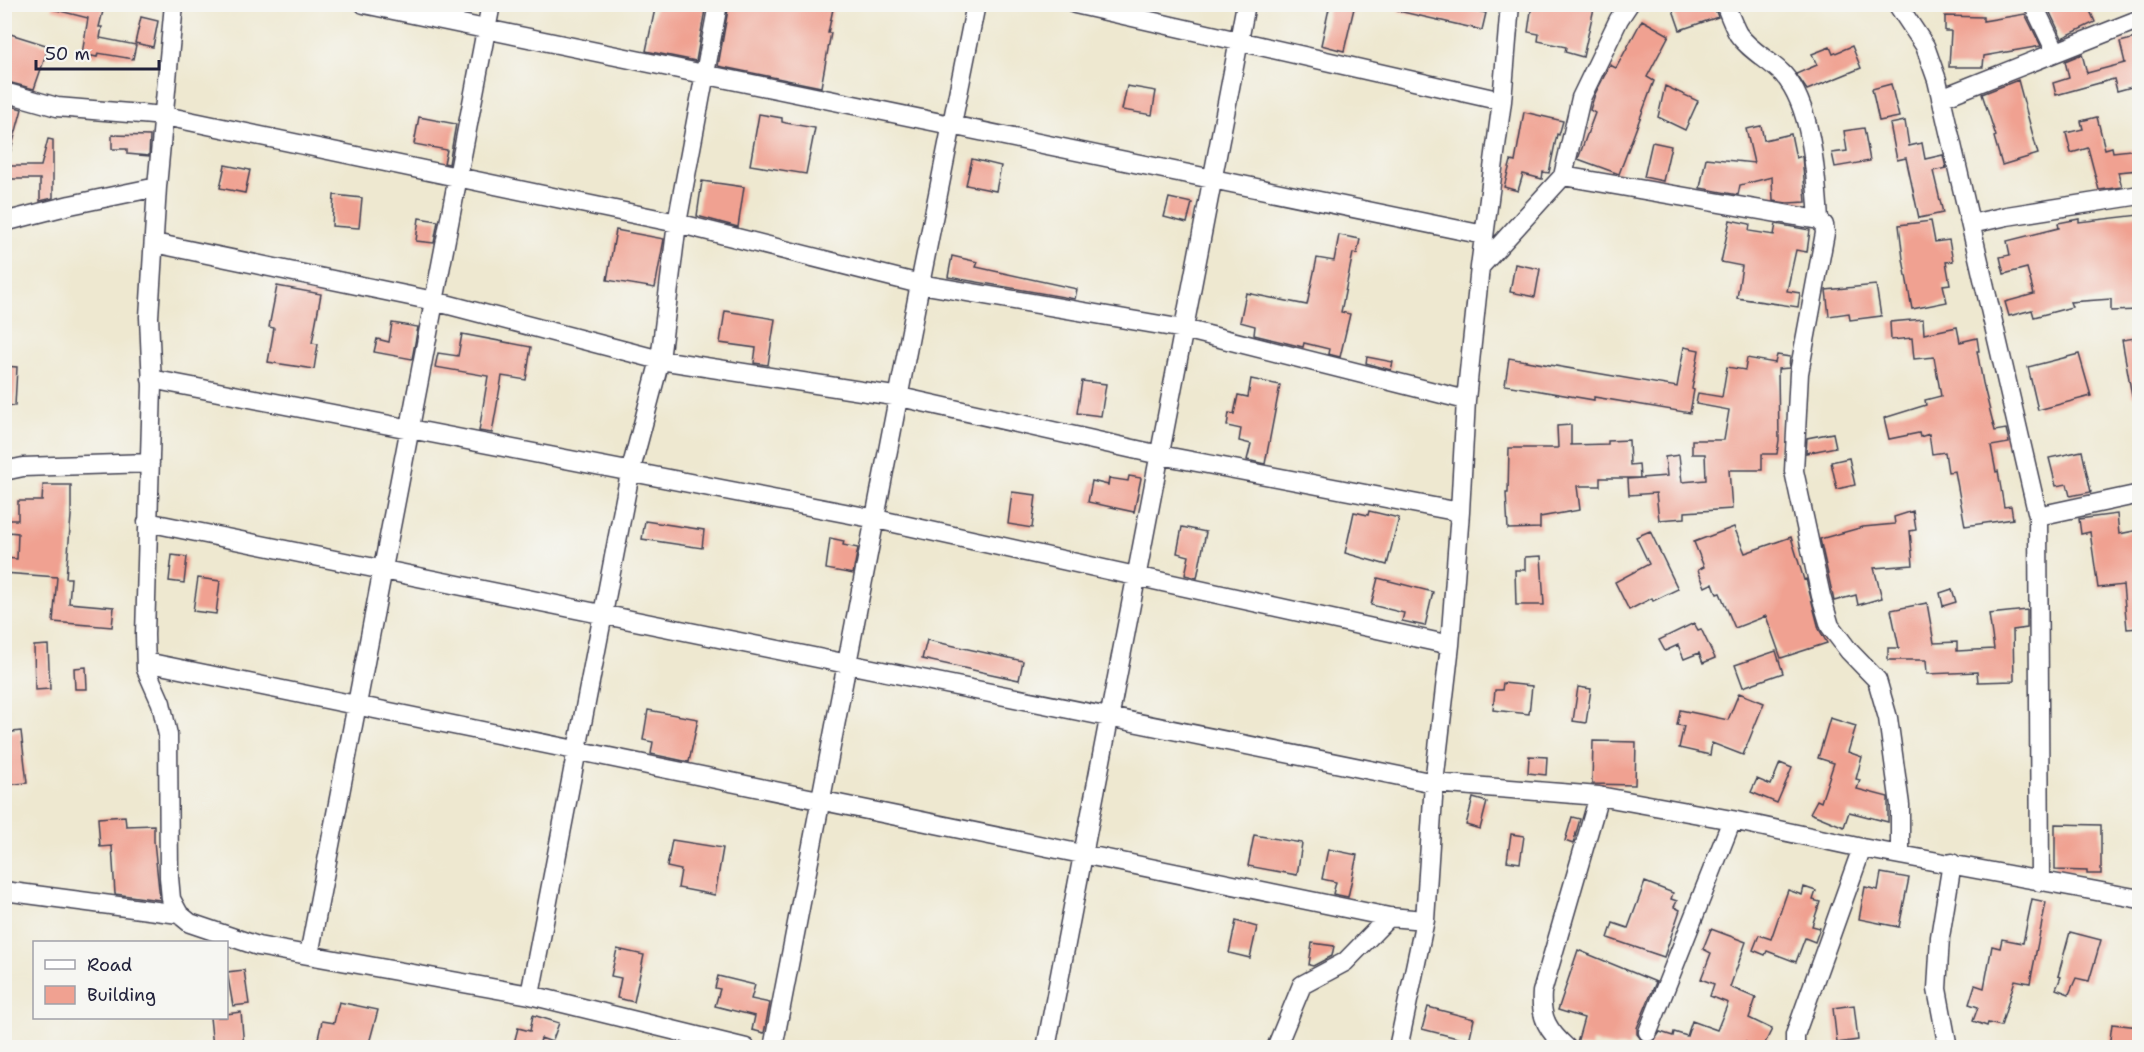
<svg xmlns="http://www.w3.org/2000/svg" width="2144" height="1052" font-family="'Shantell Sans',sans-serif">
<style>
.building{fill:#f0a191}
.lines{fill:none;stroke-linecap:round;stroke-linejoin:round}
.minor-casing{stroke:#414051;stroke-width:21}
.minor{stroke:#fff;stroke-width:18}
</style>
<rect width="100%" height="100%" fill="#f6f6f2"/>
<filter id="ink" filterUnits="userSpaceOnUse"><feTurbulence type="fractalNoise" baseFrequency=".0167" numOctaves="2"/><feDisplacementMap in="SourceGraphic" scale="12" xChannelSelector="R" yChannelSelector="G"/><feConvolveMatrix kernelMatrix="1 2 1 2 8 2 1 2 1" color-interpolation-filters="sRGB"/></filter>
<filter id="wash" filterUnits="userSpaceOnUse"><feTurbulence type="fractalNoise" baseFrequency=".008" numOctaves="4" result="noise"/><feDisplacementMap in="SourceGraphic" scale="24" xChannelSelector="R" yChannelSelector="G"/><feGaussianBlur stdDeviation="1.35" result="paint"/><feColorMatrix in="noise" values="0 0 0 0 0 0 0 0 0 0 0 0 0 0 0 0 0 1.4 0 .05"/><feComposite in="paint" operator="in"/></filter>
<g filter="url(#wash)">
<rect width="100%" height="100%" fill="#eee8d0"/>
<g id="blocks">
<path class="building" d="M53,4H94L104,7L99,27H102L100,38L136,45L133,59L98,53L97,57L82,54L88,18L52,9Z
M656,4H706L696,61L646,51Z
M729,4H834L828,33H831L821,87L718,66Z
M1330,4H1355L1344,51L1321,45Z
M1399,4H1470L1469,9L1486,13L1482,30L1398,11Z
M1532,4H1595L1583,57L1565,52L1566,47L1538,41L1539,34L1528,32Z
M1671,4H1713L1718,17L1680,30Z
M2046,4H2087L2095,22L2062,38Z
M2025,14L2041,46L1984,56L1983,67H1949L1951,31H1945V16L1983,17V21Z
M141,17L158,21L153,47L135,43Z
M1642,20L1669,35L1647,77L1654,81L1619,174L1578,159L1595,113L1590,110L1595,94L1610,65L1616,68Z
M4,32L49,46L34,89L4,81Z
M2139,37V85L2117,91L2114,79L2056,95L2053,83L2069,78L2065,61L2082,54L2087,73L2125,63L2120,42Z
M1852,46L1861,68L1807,90L1796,74L1817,65L1812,54L1830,47L1833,54Z
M2018,80L2038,154L2002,165L1994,137L1996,136L1982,94Z
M1891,84L1899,117L1879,121L1872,89Z
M1127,86L1156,91L1152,115L1122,110Z
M1665,86L1698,101L1685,130L1658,117Z
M4,104L22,109L9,157H4Z
M1524,112L1563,121L1559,135L1557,134L1549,173L1543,172L1542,179L1523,174L1518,191L1504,187L1511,161L1515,162Z
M759,114L782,118V122L786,123L815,128L806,174L750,165Z
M419,117L456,124L449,164L444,163L447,150L414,144Z
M2097,117L2105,149L2112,147L2113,152L2139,149V170L2118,172L2122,187L2099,190L2088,148L2071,153L2066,133L2083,129L2081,121Z
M1905,121L1909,146L1922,143L1925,159L1943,155L1946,168L1933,171L1943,213L1919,218L1906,158L1897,160L1890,124Z
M1761,126L1764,140L1791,134L1796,158L1802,156L1806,202L1787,203L1773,201L1772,177L1740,185L1738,195L1700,188L1706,158L1754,163L1746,129Z
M1864,128L1870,161L1835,167L1832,153L1847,151L1844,131Z
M112,135L150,136L149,156L127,154V149H112Z
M48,139L53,140V198L40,201V179H4V166H41Z
M1652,142L1671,146L1663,181L1644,177Z
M972,159L1001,166L996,191L966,185Z
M225,165L250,170L245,193L220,188Z
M702,181L744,187L738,227L697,216Z
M334,195L362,198L359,228L332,226Z
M1169,198L1192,203L1187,223L1164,217Z
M2139,215V310L2111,311V299L2070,302L2072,307L2034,317L2032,310L2009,316L2005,302L2034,294L2027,268L2004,274L2000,257L2010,255L2007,241L2059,228L2058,223L2079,219V222Z
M419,218L438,221L434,243L416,241Z
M1730,220L1750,224L1749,231L1774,235L1776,224L1810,230L1807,252L1796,250L1787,291L1800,293L1798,307L1737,298L1742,266L1721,262Z
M1931,221L1935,242L1949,240L1953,261L1946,262L1950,284L1943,285L1947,302L1912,309L1903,259L1899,225Z
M616,230L664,239L655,288L607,280Z
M1339,235L1360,239L1357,254L1353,253L1341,312L1350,314L1340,357L1328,354L1329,349L1304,343L1303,347L1254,335L1255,326L1240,322L1246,293L1307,305L1317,258L1334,261Z
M952,256L978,262L976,267L1077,289L1075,299L948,277Z
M1515,264L1540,269L1535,297L1510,292Z
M1876,285L1881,316L1850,320L1849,313L1829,316L1826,290Z
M277,286L321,294L312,343L318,344L314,369L268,362L274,328L269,327Z
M725,311L775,319L768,365L754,363L756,348L720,343Z
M1923,319L1924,334L1957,327L1960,342L1977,338L1979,351H1977L1983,383L1995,431L2006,429L2008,437L2009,443L1991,446L1996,472L1998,471L2004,507L2011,506L2013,519L1965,526L1955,471L1948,472L1945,452L1932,454L1929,434L1920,437L1919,433L1889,439L1884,418L1926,405L1925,400L1941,396L1934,357L1914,359L1912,338L1891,340L1890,322Z
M392,323L418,327L412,359L374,352L377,339L389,342Z
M462,334L531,347L526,380L502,376L492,433L479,431L488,376L435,367L438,353L458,356Z
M2135,338L2137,345H2139V396H2132L2122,340Z
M1684,347L1699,350L1692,389L1694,390L1690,413L1594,397V400L1505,385L1509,358L1677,387Z
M2079,354L2091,396L2038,410L2028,367Z
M1777,355L1790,357L1789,368L1778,369L1779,440L1777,454H1762V470H1729L1732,509L1685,512V518L1659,520L1656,493L1629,495L1628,479L1667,476L1665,457L1679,455L1682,482L1706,480L1705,454H1692V440H1724L1729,410L1696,404L1698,393L1722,397L1727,367L1745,370L1747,358L1775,363Z
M1367,357L1393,362L1391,370L1366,363Z
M4,366L17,367L15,406L4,405Z
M1251,379L1280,385L1265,464L1247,460L1251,444L1239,441L1241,429L1227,426L1229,413L1234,414L1238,395L1248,397Z
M1082,381L1106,384L1101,416L1077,413Z
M1571,425V445L1608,444V441L1629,440L1630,465L1639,464L1640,478H1600V486H1577L1580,510L1540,517V528L1508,529L1506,493H1508L1509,448H1558L1557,426Z
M1833,433L1836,447L1806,453L1807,438Z
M2082,451L2091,492L2070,496L2067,484L2056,486L2049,458Z
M1849,458L1855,485L1837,489L1831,462Z
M1129,476L1141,478L1134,512L1088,502L1092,481L1108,485L1109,478L1128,481Z
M43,485H71V516L66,578H71L69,603L114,607L112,627L53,622L57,577L4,573V558L17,559L18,533L8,532V520H18V501H42Z
M1012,492L1036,495L1032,528L1008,524Z
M1369,511L1399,518L1387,565L1345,553L1354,512L1368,515Z
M1913,511L1916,530L1910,531L1913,565L1874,568L1882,598L1858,605L1856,595L1834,601L1820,539L1863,527L1895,524L1894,517Z
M2117,514L2119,534L2139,530V628L2127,629L2123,585L2098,588L2090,532L2081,534L2079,519Z
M645,521L704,530L702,548L642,539Z
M1182,527L1206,532L1197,578L1185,575L1189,556L1177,553Z
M1734,527L1745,553L1791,537L1804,580L1806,579L1819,629L1827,643L1781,658L1766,616L1735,628L1720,593L1717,594L1713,583L1705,587L1698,570L1704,567L1694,542Z
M1650,531L1678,589L1653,601L1652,598L1629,610L1615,582L1649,564L1636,537Z
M830,538L844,541L843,545L858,548L853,574L826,569Z
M172,555L187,557L184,583L169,581Z
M1541,556L1544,605H1516L1515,570H1525V557Z
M198,578L220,581L216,614L193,611Z
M1378,578L1433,592L1425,626L1402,621L1404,613L1371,605Z
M1952,589L1956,602L1943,606L1940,593Z
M1927,603L1934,643L1957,642V651L1994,649L1989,614L2027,610V628L2013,630L2014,681L1978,682L1977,672L1927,674L1926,660H1888V648H1899L1891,610Z
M1694,623L1698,630L1701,629L1715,658L1703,663L1699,653L1684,659L1678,645L1665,651L1659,640Z
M927,640L1023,661L1019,680L922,659Z
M48,645L50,689L35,690L34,646Z
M1776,651L1783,673L1743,687L1735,665Z
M86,667L87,689H75L74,668Z
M1503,683L1532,686L1529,714L1493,710L1495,690H1502Z
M1578,687L1591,689L1586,723L1573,721Z
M1739,693L1764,703L1743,755L1712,743L1710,755L1679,748L1684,726L1677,725L1680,710L1728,720Z
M648,710L698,719L689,762L651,754L653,742L643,740Z
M1830,718L1856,726L1848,752L1862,757L1856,779L1860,780L1857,789L1888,797V822L1849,812L1844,827L1810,813L1817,800L1821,802L1834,763L1818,758Z
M21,731L27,783L4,785V733Z
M1593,741L1636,742L1635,785L1592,784Z
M1529,756L1547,757L1546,775L1528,773Z
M1780,763L1792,768L1777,803L1751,792L1757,779L1771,785Z
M1473,798L1487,802L1480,829L1466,825Z
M125,816L126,826L154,825V841L160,900L115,894L112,846L100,847L98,818Z
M1572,817L1580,819L1573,844L1565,841Z
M2055,824L2101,825V874H2087V871L2055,870Z
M1511,834L1524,836L1520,863L1507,861Z
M1254,835L1302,843L1297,875L1248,866Z
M672,840L723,848L715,895L678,888L681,870L667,867Z
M1328,849L1357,855L1348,897L1333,894L1336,882L1322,879Z
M1881,873L1909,878L1899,927L1859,919L1865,887L1878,890Z
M1645,882L1673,893L1671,899L1677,901L1674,907L1680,910L1664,957L1608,938L1613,923L1628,928Z
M1804,887L1816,891L1813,900L1820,902L1812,926L1820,928L1815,942L1805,938L1796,962L1767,951L1765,955L1753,950L1759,935L1771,939L1788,890L1802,895Z
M2032,899L2046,902L2030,983L2015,980L2001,1026L1988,1023L1987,1026L1973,1021L1978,1007L1969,1004L1975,985L1984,988L1992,946L2000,948L2002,939L2023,943Z
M1236,921L1257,927L1250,958L1229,953Z
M1711,929L1746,942L1730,987L1756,998L1749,1018L1772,1029L1763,1047H1757L1745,1042L1743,1047H1650L1630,1041L1629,1047H1615L1592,1042L1591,1047H1578L1577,1043L1584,1018L1558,1010L1578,950L1656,982L1637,1028V1034L1643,1042L1649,1043L1654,1041L1660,1032L1673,1036L1674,1032L1687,1036L1692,1021L1717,1030L1728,1003L1710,996L1714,984L1701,979L1711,953L1703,949Z
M2070,932L2101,940L2089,981L2076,978L2069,994L2056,989L2061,977L2058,976Z
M1312,943L1334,946L1332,956L1313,966L1309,965Z
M617,949L644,955L634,1002L617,998L621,978L611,976Z
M244,970L249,1004L233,1006L227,972Z
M718,976L755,985L751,999L770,1003L764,1033L752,1030L755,1016L715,1006L720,989L715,988Z
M339,1002L378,1010L368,1047H316L322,1021L334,1023Z
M1854,1005L1858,1040L1837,1043L1833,1008Z
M1428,1007L1474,1019L1469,1041L1422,1029Z
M241,1012L244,1047H213L210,1017H226V1014Z
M533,1015L559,1023L552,1042L541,1038L539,1047H513L518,1028L530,1031Z
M2112,1024L2139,1027V1047H2109Z"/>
</g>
</g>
<g filter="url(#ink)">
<use href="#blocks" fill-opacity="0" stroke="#414051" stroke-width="1.5"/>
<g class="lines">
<defs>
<path id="minor" d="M174,4L157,187L149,317L152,386L145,635L146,669L161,703L168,735L169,877L171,899L179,914L190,923L258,946L530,995L746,1048
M364,4L1484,235
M1075,4L1502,101
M1725,4C1729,14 1733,25 1738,34C1749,50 1769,60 1783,74C1813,107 1816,178 1819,220
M1897,4L1925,46L1937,80L2038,516L2140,494
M2033,4L2056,52
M4,92L57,107L165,116L677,223L920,284L1184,329L1466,400
M1941,98L2140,19
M1563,176L1819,220L1824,225L1825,233L1799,373L1794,471L1821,596L1830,626L1849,651L1877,680L1888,718L1900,805V854
M4,222L70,205L157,187
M1971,224L2007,216L2140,195
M154,243L434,301L660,360L900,397L1160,455L1460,512
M1480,267L1563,176L1581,98L1619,19L1629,4
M151,379L876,519L1450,645
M4,471L23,467L150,463
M2038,516L2040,882
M147,522L1434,783L1599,796L1732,820L1862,848L2140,899
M146,662L1389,917
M4,891L179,914
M309,955L491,4
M530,995L630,473L660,360L677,223L718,4
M1648,1032L1732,820
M773,1048L920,284L976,4
M1046,1048L1246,4
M1276,1048L1302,985L1345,962L1389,917L1425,920L1434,783L1450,645L1460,512L1466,400L1480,267L1502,101L1510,4
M1398,1048L1425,920
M1567,1048C1548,1031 1540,1018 1542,992L1599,796
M1795,1048V1035L1862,848
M1948,1048L1937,989L1940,937L1952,863"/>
</defs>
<use href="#minor" class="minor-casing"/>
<use href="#minor" class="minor"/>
</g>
</g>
<rect width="2144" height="1052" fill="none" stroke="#f6f6f2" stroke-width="24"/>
<rect x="33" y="941" width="195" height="78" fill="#f6f6f2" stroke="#a1a1a9" stroke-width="1.5"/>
<rect x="45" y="960" width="30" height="9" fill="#ffffff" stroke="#a1a1a9" stroke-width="1.5"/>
<text x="87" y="971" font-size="18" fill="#22223b">Road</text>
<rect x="45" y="986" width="30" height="18" fill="#f0a191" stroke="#a1a1a9" stroke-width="1.5"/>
<text x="87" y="1001" font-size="18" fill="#22223b">Building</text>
<path d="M36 60v9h123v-9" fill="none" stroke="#22223b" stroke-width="3"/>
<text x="45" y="60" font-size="18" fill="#22223b" stroke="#f6f6f2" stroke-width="4.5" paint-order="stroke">50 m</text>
</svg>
